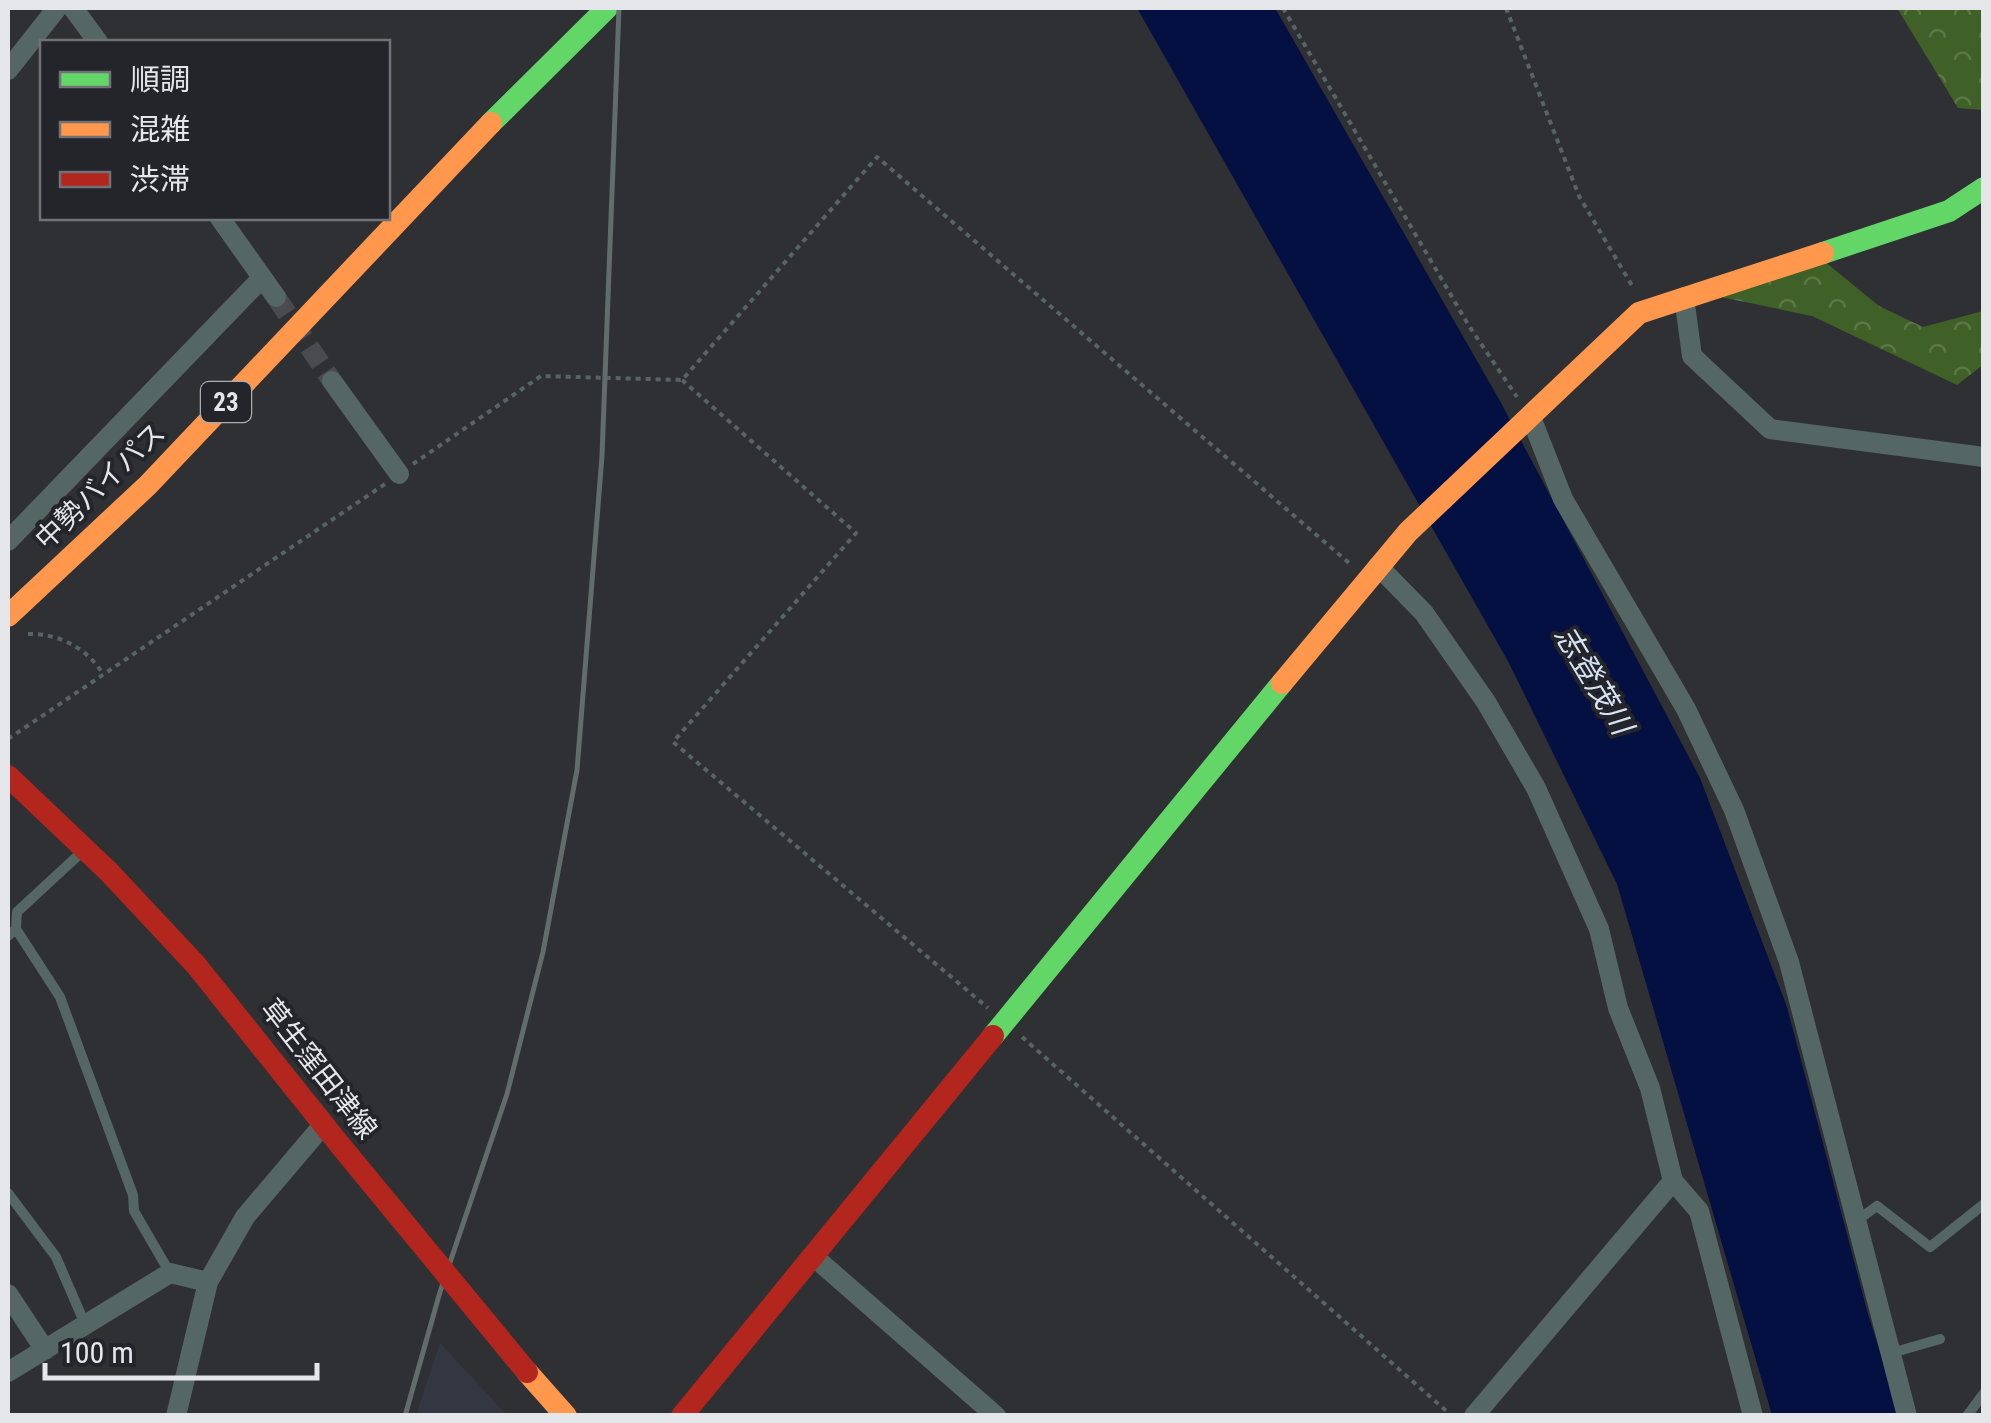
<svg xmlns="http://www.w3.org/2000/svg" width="1991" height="1423" font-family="'Roboto Condensed','Noto Sans JP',sans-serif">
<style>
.built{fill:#323741}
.forest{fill:url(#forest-crowns)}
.water{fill:#040f42}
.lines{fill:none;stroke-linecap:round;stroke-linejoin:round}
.street-tunnel{stroke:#4a4b4e;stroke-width:20;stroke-dasharray:20 10;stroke-linecap:butt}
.path{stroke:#576463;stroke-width:4;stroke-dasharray:5 5;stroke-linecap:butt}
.lane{stroke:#546764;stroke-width:10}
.street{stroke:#546764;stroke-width:20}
.fast{stroke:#63d668;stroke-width:22}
.slow{stroke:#ff974d;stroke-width:22}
.jam{stroke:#b3261e;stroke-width:22}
.rail{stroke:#616c6b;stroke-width:5}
.jam-bridge{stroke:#b3261e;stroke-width:22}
.labels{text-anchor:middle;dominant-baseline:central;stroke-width:8;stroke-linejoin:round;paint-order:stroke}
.shield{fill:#23252b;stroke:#abacb1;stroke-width:2.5}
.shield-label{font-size:25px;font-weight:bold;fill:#e5e6ea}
.street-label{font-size:28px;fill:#e5e6ea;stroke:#23252b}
.water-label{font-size:30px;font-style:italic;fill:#d7e2f4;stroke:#23252b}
</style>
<defs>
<pattern id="forest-crowns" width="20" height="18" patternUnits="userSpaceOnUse" patternTransform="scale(2.5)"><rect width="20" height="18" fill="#3f6026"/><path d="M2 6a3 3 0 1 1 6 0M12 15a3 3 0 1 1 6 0" fill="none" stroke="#5b7746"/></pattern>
</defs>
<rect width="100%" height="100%" fill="#2f3033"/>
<path class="built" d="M440,1343L507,1415H416Z"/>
<path class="forest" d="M1897,8H1983V110L1958,108Z
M1824,261L1879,306L1923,327L1983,311V365L1957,385L1812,316L1716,296Z"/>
<path class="water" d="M1137,8H1275L1500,401L1700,778L1787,1007L1868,1314L1900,1415H1772L1617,884L1509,663Z"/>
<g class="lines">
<path class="street-tunnel" d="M276,297L332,381"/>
<path class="path" d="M1283,8L1469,326L1517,397
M1506,8L1579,196L1634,289
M682,380L856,533L673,742L988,1008
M413,464L541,376L682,380L877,157L1349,563
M28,634C58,633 87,648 103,674
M8,739L385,484
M1022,1037L1452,1416"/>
<path class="lane" d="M16,929L60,997L133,1195L134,1211L170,1273
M8,936L16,929L17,912L84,850
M8,1193L56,1257L85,1324
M1855,1222L1877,1206L1930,1247L1984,1204
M1888,1354L1940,1339
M1967,1416L1984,1393"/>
<path class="street" d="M73,8L98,42
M8,70L57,8
M220,218L276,297
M1684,297L1692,356L1770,429L1984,457
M332,381L399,474
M1530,415L1563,499L1686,709L1734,810L1789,962L1907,1416
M8,541L262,278
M1378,566L1424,613L1486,702L1536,788L1599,929L1618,1008L1650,1088L1673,1181L1474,1416
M1673,1181L1699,1211L1753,1416
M813,1256L996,1416
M8,1294L45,1350
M8,1372L170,1273L208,1282
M176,1416L208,1282L245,1217L323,1125"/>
<path class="fast" d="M491,123L607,8
M1823,253L1949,211L1984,188
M993,1036L1282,683"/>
<path class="slow" d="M8,616L148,485L491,123
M1282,683L1408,532L1639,313L1823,253
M527,1372L566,1416"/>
<path class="jam" d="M8,776L109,872L196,965L340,1145
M682,1416L993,1036"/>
<path class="rail" d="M405,1416L440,1292L507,1094L543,952L577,770L602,456L619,8"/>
<path class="jam-bridge" d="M340,1145L527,1372"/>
</g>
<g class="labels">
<rect class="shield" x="201" y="382" width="50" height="40" rx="8"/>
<g class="shield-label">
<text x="226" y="402">23</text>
</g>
<g class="street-label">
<text transform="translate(100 486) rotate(-44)">中勢バイパス</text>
<text transform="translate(319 1069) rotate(52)">草生窪田津線</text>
</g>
<g class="water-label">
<text transform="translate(1594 680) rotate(59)">志登茂川</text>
</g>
</g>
<rect width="1991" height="1423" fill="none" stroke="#e5e6ea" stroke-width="20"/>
<rect x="40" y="40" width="350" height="180" fill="#23252b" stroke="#717277" stroke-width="2.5"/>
<rect x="60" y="72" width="50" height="15" fill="#63d668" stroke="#717277" stroke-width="2.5"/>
<text x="130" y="90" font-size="30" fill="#e5e6ea">順調</text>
<rect x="60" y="122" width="50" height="15" fill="#ff974d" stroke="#717277" stroke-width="2.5"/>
<text x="130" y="140" font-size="30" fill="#e5e6ea">混雑</text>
<rect x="60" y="172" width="50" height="15" fill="#b3261e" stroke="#717277" stroke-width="2.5"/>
<text x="130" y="190" font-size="30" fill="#e5e6ea">渋滞</text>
<path d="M45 1363v15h272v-15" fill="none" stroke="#e5e6ea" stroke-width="5"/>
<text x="60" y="1363" font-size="30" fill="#e5e6ea" stroke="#23252b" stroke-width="8" paint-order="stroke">100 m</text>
</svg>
